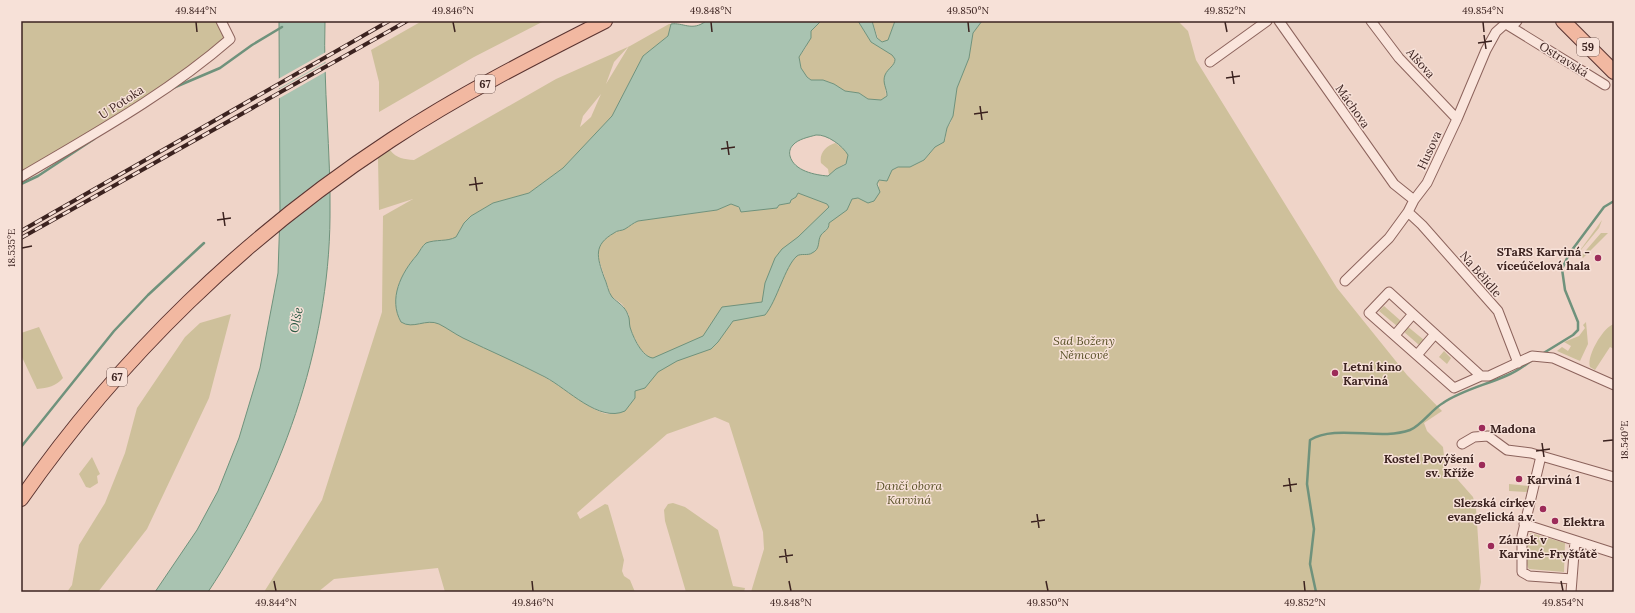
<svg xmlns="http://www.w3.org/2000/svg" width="1635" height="613" font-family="Lora,serif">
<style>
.green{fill:#cec09b;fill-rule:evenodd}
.water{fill:#a9c3b1;stroke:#6f927c;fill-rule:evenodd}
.pier{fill:#efd4c8}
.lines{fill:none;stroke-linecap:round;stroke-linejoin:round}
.stream{stroke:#6f927c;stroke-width:2.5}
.street-casing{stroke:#8c635c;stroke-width:11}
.primary-casing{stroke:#5a3330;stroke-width:16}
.street{stroke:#fae5dc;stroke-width:9}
.primary{stroke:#f2b8a1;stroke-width:14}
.rail-casing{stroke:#3c2320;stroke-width:4}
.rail{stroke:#f7e1d8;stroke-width:2.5;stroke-dasharray:8;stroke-linecap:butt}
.ticks{fill:none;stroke:#3c2320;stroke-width:1.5}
.poi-dot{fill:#9c2b59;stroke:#f7e1d8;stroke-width:1.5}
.labels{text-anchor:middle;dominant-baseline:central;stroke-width:3;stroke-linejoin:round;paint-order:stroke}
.shield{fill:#f7e1d8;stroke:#745c57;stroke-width:1}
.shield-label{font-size:11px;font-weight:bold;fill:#3c2320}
.street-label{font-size:12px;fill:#3c2320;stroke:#f7e1d8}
.poi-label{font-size:12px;font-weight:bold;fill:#3c2320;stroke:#f7e1d8;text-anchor:start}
.park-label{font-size:12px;font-style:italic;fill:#595127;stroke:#f7e1d8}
.water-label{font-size:13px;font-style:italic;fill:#2f5c47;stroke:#f7e1d8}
.neatline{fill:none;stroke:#3c2320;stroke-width:1.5}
.ticks-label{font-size:10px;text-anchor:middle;fill:#3c2320}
</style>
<rect width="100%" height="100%" fill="#efd4c8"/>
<path class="green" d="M21,21H221L230,39L201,64L21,177Z
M422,21H544L474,57L379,112V82L371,50Z
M821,21H858L871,42L894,56L895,63L885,76L886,98L881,100L868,99L859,93L845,91L834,84L823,80H811L802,72L799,57L806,47L811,31Z
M872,21H895L888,40L884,42L879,41Z
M982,21H1178L1188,31L1196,60L1337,288L1407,375L1442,411L1424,423L1427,431L1443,447L1446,472H1451L1473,497L1476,508L1481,582L1479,592H751L764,549L763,532L729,423L715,417L667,434L577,513L580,519L605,504L608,505L624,560L622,571L624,576L630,580L635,592H445L438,568L334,579L318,592H264L322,500L382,312L383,216L413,199L379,210L378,158L390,150C397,159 404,159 414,160L556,79L630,46L669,24H671L668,36L643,56L612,116L563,168L529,193L493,203L471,216L464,223L456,237C447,242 436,239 427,243C422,246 420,251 417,255C401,273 388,299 401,322C416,328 423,319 437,323C446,326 454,334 463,338C491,351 519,363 546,378C562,386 594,414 609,414C624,415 633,403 635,391L642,389L656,373L650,358L641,350L633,335L629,325V315L622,304L611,296L598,257V246L602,241L615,232L623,229L638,221L717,210L731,204L737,206L741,211L777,208L779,205L790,203L791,200L796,197L798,193L827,204L829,206L847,210C849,203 851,195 860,199L879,187L878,181L888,179L892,170L899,167H910L924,160L935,147L945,140L947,128L951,122L957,88L969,58L973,33ZM629,46L606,84L614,62ZM601,94L591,117L580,127L583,116Z
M835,143C842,148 850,151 848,162L836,169L829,175L828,169L821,163C819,153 826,146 835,143Z
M1602,220L1599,228L1576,256Z
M1601,233H1608L1583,258L1581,256Z
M1384,306L1401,321L1397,326L1379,311Z
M231,314L209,398L147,529L98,592H67L72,585L79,545L105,503L125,453L137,408L185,337L200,323Z
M1586,322L1588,344L1580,361L1557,351L1562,347L1568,351L1571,346L1564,342L1579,336L1585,328L1583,325Z
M1614,324V349L1610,347L1595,370L1590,367C1586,357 1603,327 1614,324Z
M1407,326L1424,340L1419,345L1403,331Z
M39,327L63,378C56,386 48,388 37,389L21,355V333Z
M1444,351L1451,358L1447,364L1439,357Z
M92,457L100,474L97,476L98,483L90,488L86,487L79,474Z
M1509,484L1529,486L1528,492L1509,491Z
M673,503L685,507L718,530L733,586L745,588L744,592H686L665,521L664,510L668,504Z
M1531,533L1565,543L1564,572L1529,569C1524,562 1525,538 1531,533Z"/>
<path class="water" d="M279,21H325C323,86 331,152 330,217C329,349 280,484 208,592H155L197,530L218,491L239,438L260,368L278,273L280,214Z
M706,21H821L811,31V38L799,57L801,68L807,77L811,80H823L834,84L845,91L859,93L868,99L881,100L887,96C887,88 882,83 885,75C888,68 895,66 895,59L892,55L871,42L858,21H872L877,38L882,42L888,40L895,21H982L973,33L969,58L957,88L953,116L947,128L944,142L935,147L924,160L910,167H898L892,170L887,181L879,180L877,184L880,192L874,201L868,203L858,198L852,199L847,210L829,223C829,230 825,230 821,235C817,241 821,249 812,253C808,256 801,253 797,256C785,266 777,301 765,315L733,321L718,342L711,349L677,361L658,372L645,388L635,391V398L625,411C599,423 568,389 545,377C518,363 490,351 463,338C455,334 447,328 439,324C426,318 413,330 401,322C388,299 401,273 417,255C420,251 422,246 426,243C436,239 447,242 456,237L464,223L471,216L493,203L529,193L563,168L612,116L643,56L668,36L671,24C683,22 692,32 706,21ZM816,135C827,134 843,146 848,155L846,164L836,169L828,176C815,175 794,171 790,156C789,152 790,148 793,145C798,139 809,137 816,135ZM798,193L827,204L829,207L798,237L782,249L775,258L765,283L762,302L722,307L703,336L653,358C642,357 633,337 630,327C629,323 630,319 628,315C625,306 618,303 612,297C608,292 607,283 604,277C597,257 593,245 614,233C617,230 622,231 625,229C630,226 633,223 638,221L717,210L731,204L739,207L741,212L777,208L779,205L790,203L791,200L796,197Z"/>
<path class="pier" d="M326,52L327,61L278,89V79Z
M327,62V71L278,99V90Z"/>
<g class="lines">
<path class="stream" d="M173,88L220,68L252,45L282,27
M21,184L38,176L94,139
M1542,354L1573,335L1578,330V322L1565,290L1562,269L1569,254L1604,207L1614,201
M21,447L114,331L148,295L204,243
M1316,592L1310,564L1314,529L1307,484L1310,440C1336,424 1380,441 1410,430C1421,426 1432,409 1443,403C1462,390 1486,385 1508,375C1516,372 1524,366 1531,361"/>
<defs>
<path id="street" d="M1279,21L1394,184L1414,200
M1371,21L1399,58L1457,119
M1506,24L1605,85
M1210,62L1267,21
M21,177C92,135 167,94 230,39L221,21
M1408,212L1422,225L1498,311L1518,363
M1345,281L1389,238L1408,212L1414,200L1427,183L1457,119L1486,50L1496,32L1505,24L1515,23L1517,21
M1395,335L1413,314
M1417,355L1435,334
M1481,376L1454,388L1369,313L1389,292L1481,376H1489L1532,356L1553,358L1614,385
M1462,444L1474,437L1488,436L1507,450L1531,453L1614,477
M1541,456L1522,536V572L1529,576L1572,579
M1524,524L1614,553
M1571,592L1575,541"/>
<path id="primary" d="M1563,21L1614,72
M21,499C120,357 246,235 391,140C459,95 532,58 605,21"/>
</defs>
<use href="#street" class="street-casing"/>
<use href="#primary" class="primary-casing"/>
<use href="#street" class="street"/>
<use href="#primary" class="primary"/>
<defs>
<path id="rail" d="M21,231L389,21
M21,238L407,21"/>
</defs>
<use href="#rail" class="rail-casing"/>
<use href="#rail" class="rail"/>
</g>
<path class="ticks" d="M196,22L197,32M453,22L455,32M711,22L712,32M968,22L969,32M1225,22L1227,32M1483,22L1484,32M1484,35L1486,49M1478,43L1492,41M1232,71L1234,84M1226,78L1240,76M980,106L982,120M974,114L988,112M727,141L729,155M721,149L735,147M475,177L477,191M469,185L483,183M223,212L225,226M217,220L231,218M22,248L32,246M1603,441L1613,440M1542,443L1544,457M1536,451L1550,449M1289,478L1291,492M1283,486L1297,484M1037,514L1039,528M1031,522L1045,520M785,549L787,563M779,557L793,555M274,581L276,591M532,581L533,591M789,581L791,591M1046,581L1048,591M1304,581L1305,591M1561,581L1563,591"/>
<g class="poi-dot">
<circle cx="1598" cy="258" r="4"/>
<circle cx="1335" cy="373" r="4"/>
<circle cx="1482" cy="428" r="4"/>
<circle cx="1482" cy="465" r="4"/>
<circle cx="1519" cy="479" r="4"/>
<circle cx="1543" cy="509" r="4"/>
<circle cx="1555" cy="521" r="4"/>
<circle cx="1491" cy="546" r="4"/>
</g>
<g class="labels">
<g class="shield">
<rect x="1577" y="38" width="22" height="18" rx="3"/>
<rect x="475" y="75" width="20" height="18" rx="3"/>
<rect x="107" y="368" width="20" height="18" rx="3"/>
</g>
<g class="shield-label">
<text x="1588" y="47">59</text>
<text x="485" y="84">67</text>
<text x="117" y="377">67</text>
</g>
<g class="street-label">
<text transform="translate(1564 59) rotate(32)">Ostravská</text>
<text transform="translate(1421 63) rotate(48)">Alšova</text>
<text transform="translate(121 102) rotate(-33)">U Potoka</text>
<text transform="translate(1353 106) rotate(55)">Máchova</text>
<text transform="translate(1429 150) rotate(-65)">Husova</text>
<text transform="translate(1481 274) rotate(49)">Na Bělidle</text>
</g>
<g class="poi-label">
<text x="1590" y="251" text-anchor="end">STaRS Karviná -<tspan x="1590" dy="14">víceúčelová hala</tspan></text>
<text x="1343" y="366">Letní kino<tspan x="1343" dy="14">Karviná</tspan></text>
<text x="1490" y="428">Madona</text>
<text x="1474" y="458" text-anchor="end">Kostel Povýšení<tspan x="1474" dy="14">sv. Kříže</tspan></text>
<text x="1527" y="479">Karviná 1</text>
<text x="1535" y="502" text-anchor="end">Slezská církev<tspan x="1535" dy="14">evangelická a.v.</tspan></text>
<text x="1563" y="521">Elektra</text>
<text x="1499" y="539">Zámek v<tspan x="1499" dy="14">Karviné-Fryštátě</tspan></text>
</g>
<g class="park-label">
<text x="1084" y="340">Sad Boženy<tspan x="1084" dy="14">Němcové</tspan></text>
<text x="909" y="485">Dančí obora<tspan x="909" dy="14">Karviná</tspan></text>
</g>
<g class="water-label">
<text transform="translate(296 320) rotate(-79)">Olše</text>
</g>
</g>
<rect width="1635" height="613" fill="none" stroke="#f7e1d8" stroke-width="44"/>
<rect x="22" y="22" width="1591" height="569" class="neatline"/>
<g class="ticks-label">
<text x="196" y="14">49.844°N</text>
<text x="453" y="14">49.846°N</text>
<text x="711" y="14">49.848°N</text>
<text x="968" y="14">49.850°N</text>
<text x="1225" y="14">49.852°N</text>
<text x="1483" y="14">49.854°N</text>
<text transform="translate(11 248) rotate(-90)" y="4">18.535°E</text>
<text transform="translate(1624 440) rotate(-90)" y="4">18.540°E</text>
<text x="276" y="606">49.844°N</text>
<text x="533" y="606">49.846°N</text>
<text x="791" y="606">49.848°N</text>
<text x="1048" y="606">49.850°N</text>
<text x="1305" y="606">49.852°N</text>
<text x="1563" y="606">49.854°N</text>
</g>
</svg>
